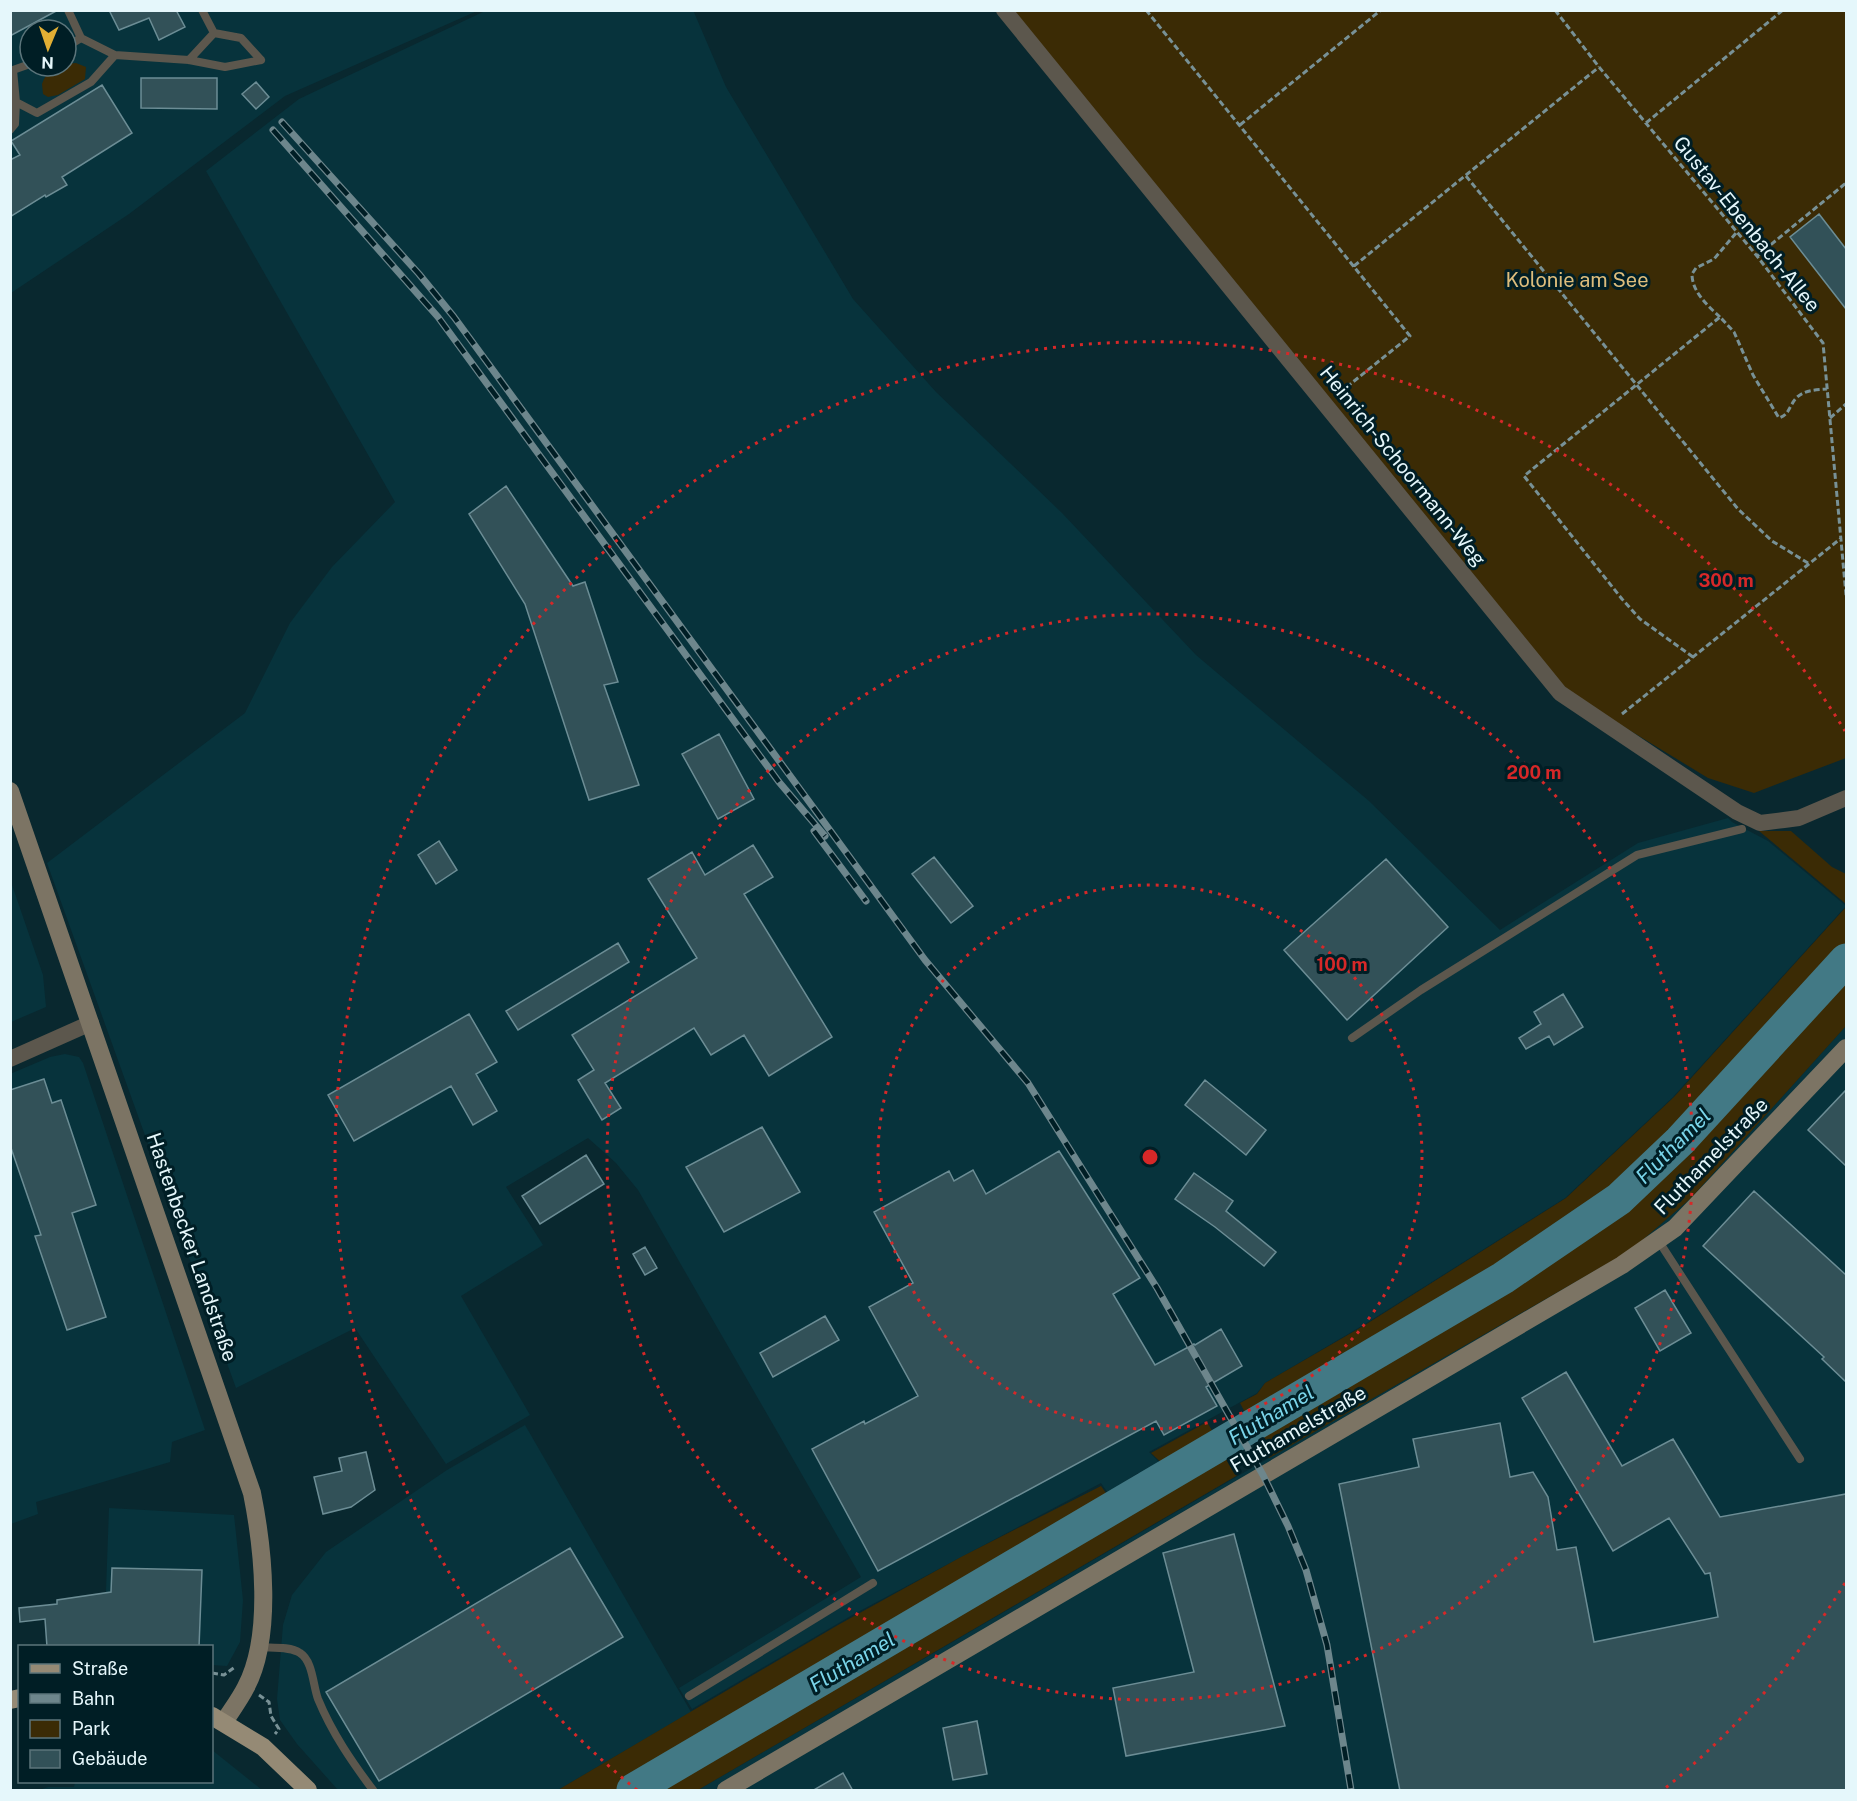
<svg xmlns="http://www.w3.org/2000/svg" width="1857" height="1801" font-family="'Public Sans',sans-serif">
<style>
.built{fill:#07333c;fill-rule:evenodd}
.green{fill:#3b2b05}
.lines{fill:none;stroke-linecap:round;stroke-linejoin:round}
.river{stroke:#427985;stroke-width:33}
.building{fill:#325158;stroke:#6c8d95;stroke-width:1.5}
.path{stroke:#789196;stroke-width:3;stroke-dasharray:6 3;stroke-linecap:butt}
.service{stroke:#5c574d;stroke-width:8}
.minor{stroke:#5c574d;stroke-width:16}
.secondary{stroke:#7c7464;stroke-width:18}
.primary{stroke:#958a75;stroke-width:18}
.rail-casing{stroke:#6d868c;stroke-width:7}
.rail{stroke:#001e25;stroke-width:4.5;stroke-dasharray:14;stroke-linecap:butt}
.ring{fill:none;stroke:#d62828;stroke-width:3;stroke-dasharray:3 6}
.labels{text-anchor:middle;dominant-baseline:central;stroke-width:6;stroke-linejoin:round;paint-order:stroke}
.street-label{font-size:20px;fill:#e5f7fb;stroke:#001e25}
.park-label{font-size:20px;fill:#ddbd7c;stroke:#001e25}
.water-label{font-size:21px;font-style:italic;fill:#7ad5ea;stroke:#001e25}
.centre{fill:#d62828;stroke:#001e25;stroke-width:3}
.ring-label{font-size:18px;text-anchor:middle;font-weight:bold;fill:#d62828;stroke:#001e25;stroke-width:6;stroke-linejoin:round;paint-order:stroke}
</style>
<rect width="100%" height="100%" fill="#09282f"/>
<path class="built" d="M693,10L726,87L853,299L936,392L1062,513L1196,655L1369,801L1500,930L1638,843L1728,818L1732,822L1768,841L1846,906L1673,1097L1565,1198L1365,1324L1265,1383L1257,1393L1149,1452L1164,1467L1151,1476L1138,1473L1108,1493L1101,1483L854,1614L692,1709L679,1688L861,1577L638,1190L616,1163L588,1138L506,1187L543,1245L461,1296L530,1415L446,1464L355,1328L236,1388L47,863L245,713L290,623L332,567L395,502L206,171L299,99L485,11Z
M11,11H477L285,96L129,214L11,293ZM30,30H66V66H30Z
M11,882L43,975L46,1007L11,1022Z
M1846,1026V1790H698L1269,1458L1631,1250L1691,1198Z
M65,1054L79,1057L83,1063L205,1430L172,1442L170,1462L36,1502L38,1514L11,1524L10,1074L50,1057Z
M525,1425L691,1712L558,1790H338L297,1744L280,1720L277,1699L283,1625L292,1595L326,1552L447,1470Z
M109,1508L234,1515L243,1600L240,1642L227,1666L212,1665V1646H104Z
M212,1750L262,1790H39L48,1787H74L75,1782H212Z"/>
<path class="green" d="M1011,11H1846V758L1754,793L1708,778L1565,691Z
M76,63L86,67L85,79L58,95L48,97L43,94L42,84C46,72 54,66 66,66V64Z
M1759,831H1791L1832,867L1846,874V904Z
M1846,907V1026L1691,1198L1631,1250L1269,1458L1240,1403L1257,1394L1265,1383L1365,1325L1566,1198L1674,1097Z
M1207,1422L1238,1475L698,1790H558L838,1625L961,1557L1101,1486L1108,1496L1139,1475L1150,1479L1167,1468L1151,1453Z"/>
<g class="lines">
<path class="river" d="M633,1790L1503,1278L1619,1199L1680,1141L1846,960"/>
</g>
<path class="building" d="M10,10H58L10,36Z
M109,10H176L185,27L159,40L149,18L119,30Z
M141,78H217V109L141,108Z
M256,82L269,97L256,109L242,94Z
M102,85L132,133L62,177L67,185L46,197L45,195L10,217V160L20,155L11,141Z
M1819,214L1846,249V309L1790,237Z
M506,486L573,586L585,582L618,682L604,685L639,785L589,800L525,604L469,514Z
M719,734L754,799L718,819L682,754Z
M439,841L457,870L436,884L418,855Z
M753,845L773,877L744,894L832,1037L769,1076L744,1035L711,1055L694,1028L605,1083L621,1108L602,1120L578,1080L594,1070L572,1035L697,958L648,879L692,852L705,875Z
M934,857L973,906L951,923L912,874Z
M1386,859L1448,927L1347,1020L1284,950Z
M618,943L629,962L518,1030L506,1011Z
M1563,994L1583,1027L1554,1045L1549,1036L1526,1049L1519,1038L1541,1024L1534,1012Z
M469,1014L497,1062L476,1074L497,1111L473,1125L451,1086L354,1141L328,1095Z
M44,1079L52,1103L61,1100L96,1205L72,1213L106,1317L67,1330L35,1236L41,1235L10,1145V1090Z
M1205,1080L1266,1130L1246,1155L1185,1105Z
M1846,1090V1166L1808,1130Z
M762,1127L800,1192L724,1232L686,1167Z
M1059,1151L1140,1278L1113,1294L1155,1365L1194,1344L1195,1345L1221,1329L1242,1366L1206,1387L1217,1406L1164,1435L1156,1421L878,1571L812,1449L864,1421L865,1424L918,1396L869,1307L913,1283L874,1212L949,1171L954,1181L973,1170L986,1194Z
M586,1155L604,1184L540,1224L522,1196Z
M1194,1173L1233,1201L1226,1211L1276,1252L1264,1266L1215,1227L1175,1199Z
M1754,1191L1846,1275V1382L1822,1359L1824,1357L1703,1246Z
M645,1247L657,1268L645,1275L633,1254Z
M1665,1290L1691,1333L1660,1351L1635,1308Z
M825,1316L839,1340L773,1377L760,1353Z
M1566,1372L1622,1466L1673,1439L1720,1517L1846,1494V1791H1400L1339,1484L1419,1467L1413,1439L1500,1423L1510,1477L1533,1472L1548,1497L1557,1550L1576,1547L1594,1642L1718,1617L1710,1573L1705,1574L1669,1518L1613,1551L1522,1398Z
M366,1452L375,1490L351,1507L323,1514L314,1477L342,1471L339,1458Z
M1234,1534L1285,1726L1126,1756L1113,1688L1194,1672L1163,1553Z
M570,1548L623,1637L379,1781L326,1692Z
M112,1568L202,1570L199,1647H47L45,1619L20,1622L19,1608L57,1604V1600L111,1592Z
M977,1721L987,1774L953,1780L943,1728Z
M843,1773L853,1791H812Z"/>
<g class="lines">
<path class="path" d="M1146,10L1410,336L1338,394
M1555,10L1599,67L1757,256L1823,343L1846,595
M1646,123L1783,10
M1240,125L1381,10
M1466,176L1738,509L1772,541L1808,563
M1757,256L1846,183
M1354,266L1599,67
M1720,317C1708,306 1692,292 1692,274L1696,268L1714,259L1736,233
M1830,418L1846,404
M1693,657L1640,619L1622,599L1524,476L1720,317L1734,332L1753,375L1779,418C1787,415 1788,411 1792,404C1799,390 1814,390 1827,389
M1622,714L1840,539
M212,1673L224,1675L235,1667
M259,1695L269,1702L271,1716L279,1729L275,1734"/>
<path class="service" d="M202,10L214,33L241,38L261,60
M81,38L115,55
M66,47L81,38L68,10
M189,60L214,33
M30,64L13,70L16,102L37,113L91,82L115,55L189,60L225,67L261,60
M10,130L15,124L16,102
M1352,1038L1421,990L1637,855L1742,829
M1658,1240L1800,1459
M259,1647C271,1648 290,1646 300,1653C313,1661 313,1686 318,1699C332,1733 352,1762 373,1790
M689,1696L873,1583"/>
<path class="minor" d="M1004,10L1560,693L1737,812L1760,823L1784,820L1799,818L1846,798
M10,1059L91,1023"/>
<path class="secondary" d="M10,791L252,1493C263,1548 273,1636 246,1687C240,1699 231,1711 224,1722
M726,1790L1622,1265L1675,1228L1846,1048"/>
<path class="primary" d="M10,1700L20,1698
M212,1716L263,1747L308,1790"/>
<defs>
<path id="rail" d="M282,122L419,274L454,317L925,960L1028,1083L1157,1288L1263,1475L1288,1526L1306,1570L1327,1645L1351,1790
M273,130L438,317L779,782L825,836
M814,831L866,901"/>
</defs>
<use href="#rail" class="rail-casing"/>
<use href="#rail" class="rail"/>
</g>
<g class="ring">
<circle cx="1150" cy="1157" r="272"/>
<circle cx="1150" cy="1157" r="543"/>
<path d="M1845 1583A815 815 0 0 1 1663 1790M637 1790A815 815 0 1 1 1845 731"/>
</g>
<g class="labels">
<g class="street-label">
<text transform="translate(1747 224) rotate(51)">Gustav-Ebenbach-Allee</text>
<text transform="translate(1403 466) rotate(51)">Heinrich-Schoormann-Weg</text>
<text transform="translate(1711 1156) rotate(-46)">Fluthamelstraße</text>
<text transform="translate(192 1247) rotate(71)">Hastenbecker Landstraße</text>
<text transform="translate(1298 1429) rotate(-30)">Fluthamelstraße</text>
</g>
<g class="park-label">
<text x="1577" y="280">Kolonie am See</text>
</g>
<g class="water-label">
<text transform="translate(1673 1146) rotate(-45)">Fluthamel</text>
<text transform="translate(1271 1415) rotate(-31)">Fluthamel</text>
<text transform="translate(852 1662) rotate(-31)">Fluthamel</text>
</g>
</g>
<circle cx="1150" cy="1157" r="9" class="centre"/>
<g class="ring-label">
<text x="1726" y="587">300 m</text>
<text x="1534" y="779">200 m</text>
<text x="1342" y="971">100 m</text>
</g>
<rect width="1857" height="1801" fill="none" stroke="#e5f7fb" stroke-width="24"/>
<rect x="18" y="1645" width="195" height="138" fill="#001e25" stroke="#5c757b" stroke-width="1.5"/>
<rect x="30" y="1664" width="30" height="9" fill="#958a75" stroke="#5c757b" stroke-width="1.5"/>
<text x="72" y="1675" font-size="18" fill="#e5f7fb">Straße</text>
<rect x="30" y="1694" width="30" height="9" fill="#6d868c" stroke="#5c757b" stroke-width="1.5"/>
<text x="72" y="1705" font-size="18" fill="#e5f7fb">Bahn</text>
<rect x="30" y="1720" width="30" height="18" fill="#3b2b05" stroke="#5c757b" stroke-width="1.5"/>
<text x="72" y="1735" font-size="18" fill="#e5f7fb">Park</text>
<rect x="30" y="1750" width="30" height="18" fill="#325158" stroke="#5c757b" stroke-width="1.5"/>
<text x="72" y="1765" font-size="18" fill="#e5f7fb">Gebäude</text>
<g transform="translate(48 48) rotate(182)"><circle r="28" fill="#001e25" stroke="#5c757b" stroke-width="1.5"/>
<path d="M0-4.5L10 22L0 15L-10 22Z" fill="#e2af34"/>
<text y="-9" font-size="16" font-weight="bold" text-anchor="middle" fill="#e5f7fb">N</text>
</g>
</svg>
